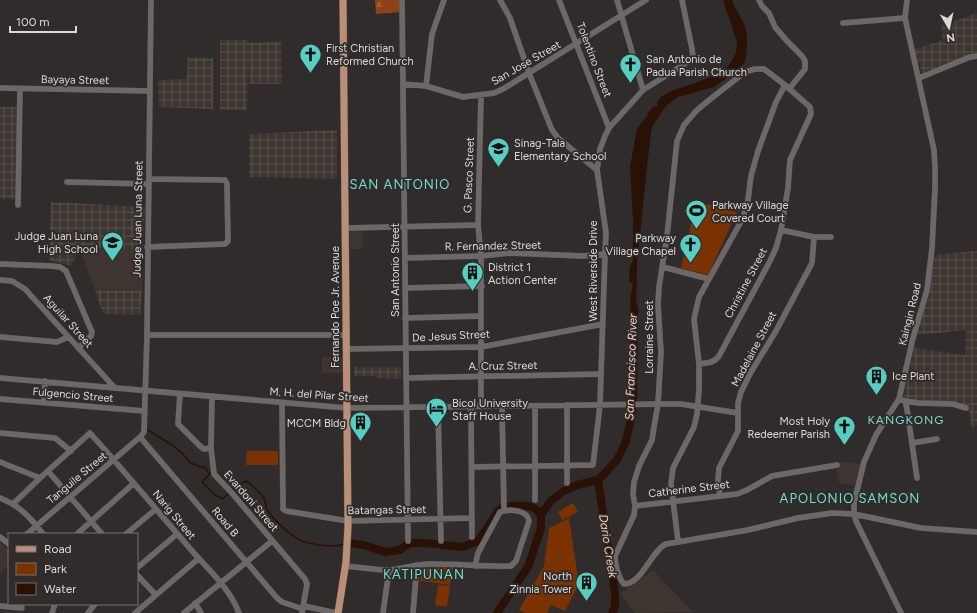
<svg xmlns="http://www.w3.org/2000/svg" width="977" height="613" font-family="Figtree,sans-serif">
<style>
.built{fill:#3e3530}
.industrial{fill:url(#industrial-grid)}
.green{fill:#793200}
.forest{fill:url(#forest-firs)}
.water{fill:#2a1105}
.lines{fill:none;stroke-linecap:round;stroke-linejoin:round}
.stream{stroke:#2a1105;stroke-width:1.5}
.river{stroke:#2a1105;stroke-width:8}
.minor-casing{stroke:#4a4846;stroke-width:6}
.major-casing{stroke:#4a4846;stroke-width:8}
.minor{stroke:#6c6867;stroke-width:5.5}
.major{stroke:#bb8e77;stroke-width:7}
.labels{text-anchor:middle;dominant-baseline:central;stroke-width:3.5;stroke-linejoin:round;paint-order:stroke}
.poi-label{font-size:11px;fill:#dbd9d8;stroke:#2f2c2b;text-anchor:start}
.street-label{font-size:11px;fill:#dbd9d8;stroke:#2f2c2b}
.water-label{font-size:12px;font-style:italic;fill:#f8cbb5;stroke:#2f2c2b}
.neighbourhood-label{font-size:12px;letter-spacing:1px;fill:#73dcd1;stroke:#2f2c2b}
.quarter-label{font-size:13px;letter-spacing:1px;fill:#73dcd1;stroke:#2f2c2b}
</style>
<defs>
<pattern id="industrial-grid" width="8" height="8" patternUnits="userSpaceOnUse"><rect width="8" height="8" fill="#3e3530"/><path d="M0 4h8M4 0v8" fill="none" stroke="#59524d"/></pattern>
<pattern id="forest-firs" width="22" height="20" patternUnits="userSpaceOnUse"><rect width="22" height="20" fill="#8f4213"/><path d="M5 1l3.5 6h-7zM16 11l3.5 6h-7z" fill="#9e5d35"/></pattern>
</defs>
<rect width="100%" height="100%" fill="#2f2c2b"/>
<path class="built" d="M350,230H363V249H350Z
M79,248L142,249V291L95,290Z
M322,357H342V373H322Z
M839,462L863,464L856,486L839,483L837,471Z
M0,542L9,551V564L0,574Z
M653,570L693,612L635,613L620,594Z"/>
<path class="industrial" d="M977,13V53L922,74L915,49L943,40L941,26Z
M220,40H247L248,43L281,41L282,84H249L248,53L247,110H220Z
M188,57L213,58V109L159,107L158,80L187,79Z
M0,107H17V199H0Z
M337,130V179L249,177V134Z
M51,202L145,207L142,249L79,248L71,266L49,260Z
M977,251V425L972,428L968,408L903,400L914,348L965,355L966,330L917,335L928,294L934,255Z
M95,290L142,291L140,315L103,314Z
M354,367H401V379L376,378L375,376H354Z"/>
<path class="green" d="M696,201L737,212L708,275L681,268Z
M247,451H278V465H246Z
M573,503L578,512L562,520L558,512Z
M569,518L579,584L565,611L551,605L547,613H525L519,610L544,566L549,528Z
M422,566L453,567L450,585L420,581Z
M438,585L450,586L447,607L435,605Z"/>
<path class="forest" d="M375,0H402V12L376,14Z"/>
<path class="water" d="M723,0H732C735,9 740,15 744,24C749,35 747,50 745,62L732,74L714,87L678,97L666,106L652,127L649,148L637,264L636,318H633L630,300L633,283L629,282L630,266L633,260V220L630,167L637,129L648,115L647,114L654,106L657,107V102L661,97L669,92L712,77L725,70L731,62L736,53L737,42Z"/>
<g class="lines">
<path class="stream" d="M146,429L172,445L182,453L190,463L205,468L210,474L202,482L215,495L223,499L229,493
M231,490L246,481C249,482 262,495 264,498C266,502 265,506 267,510C274,520 286,531 296,538C306,545 334,548 345,544"/>
<path class="river" d="M598,480L615,592V606L612,613
M347,543L364,545L385,552L400,550L409,543H425L463,547L479,540L499,510C506,505 526,504 534,508C537,509 539,513 541,515
M497,613L528,567L541,528V515L550,502L562,492L577,485L598,480L617,460L622,450L626,441L631,418L633,401L634,308"/>
<defs>
<path id="minor" d="M402,0L408,541
M500,0L510,18L529,73L552,130L558,138L597,170
M559,0L609,128
M617,0L643,90
M759,0L762,6L769,13L775,27L787,41L802,56L805,61V69L789,89
M843,23L905,18
M919,78L970,57L977,56
M403,84L426,86L463,97L494,93L503,89L646,0
M426,86L432,34L444,0
M0,88L150,91
M481,96L478,225L481,256V407
M67,182L149,184
M18,205L20,89
M346,228L478,225
M781,230L814,237H831
M147,247L225,244L228,241L227,184L225,180L149,179
M405,258L481,256L510,253L583,256L605,254
M0,264L52,266L60,267L66,271L92,332L91,336L78,348
M663,267L709,279
M0,280L12,281L25,289L114,387
M405,288L482,286
M405,318L481,316
M147,335H346
M0,337L57,342L68,337
M346,349L481,347L603,324
M699,364C707,363 714,363 719,356L770,261L776,248L781,230L788,188L790,160L811,114L810,107L785,85L764,69H755L745,72L713,97L697,110L684,125L677,141L667,236L659,287L658,305L661,352L658,404L654,427L652,440L639,466L634,482L633,494L635,506L634,515L615,556C615,564 618,577 624,584C642,584 651,551 666,544L748,530L798,518L832,513L854,514L921,528L977,532
M0,378L347,408L668,404H681L738,413
M406,378L601,374
M180,394L178,424L200,446L204,449L211,448
M212,396L211,448L214,474L231,492L305,579L307,584L302,613
M0,399L144,411
M899,399L905,401L907,409L917,478
M905,401L919,403L953,404L966,408
M44,402L45,381
M282,403L283,506V509L286,511L348,521L472,518
M535,406V500
M502,407L504,510
M438,408L441,541
M471,408L472,537
M0,433L55,438L71,451
M140,437L277,598L282,602L303,609
M912,443L937,439
M0,462L40,478
M472,467L593,465L600,405L605,254L606,233L597,170L600,149L605,136L609,128L643,90L691,60L693,57L692,49L682,0
M48,471L102,534
M567,483V405
M720,496L718,480L719,468L738,431V403L741,392L751,372L776,331L812,263L814,237
M0,498C19,505 31,518 43,534
M13,504L40,478L90,433C123,470 155,508 187,545C205,567 229,586 239,613
M635,506L737,494L747,490L772,476L837,465
M27,534L140,437L144,432L147,335L151,0
M77,534L134,483
M126,534L156,509
M0,537L9,544
M678,541L671,484L673,468L694,427L697,414L699,390V364L694,319L699,297L743,218L748,200L751,176L758,151L776,102L785,85
M345,566C359,567 374,570 388,570C403,569 418,563 434,564C459,564 485,567 511,566L516,561L529,521C527,509 509,509 500,512L478,553L475,566
M137,568L177,534
M137,575L156,595
M195,603L201,613
M0,606L22,608
M304,606L336,613
M52,613L55,604
M88,613L95,604
M135,613L198,559
M184,613L272,541
M383,613L389,570
M413,613L417,565
M901,613L856,521L854,514V503L864,462L876,435L899,399L913,338L927,290L932,248L935,188V167L934,150L905,18L907,0"/>
<path id="major" d="M338,613L346,562L348,526L343,0"/>
</defs>
<use href="#minor" class="minor-casing"/>
<use href="#major" class="major-casing"/>
<use href="#minor" class="minor"/>
<use href="#major" class="major"/>
</g>
<defs>
<symbol id="church-pin" viewBox="-11 -11 22 30"><path d="M0 17L-7.5 6A9.5 9.5 0 1 1 7.5 6Z" fill="#57cec2" stroke="#2f2c2b"/><path d="M-1.2-6h2.4v3.5h3.3v2.4h-3.3V6h-2.4V-.1h-3.3v-2.4h3.3Z" fill="#111"/></symbol>
<symbol id="school-pin" viewBox="-11 -11 22 30"><path d="M0 17L-7.5 6A9.5 9.5 0 1 1 7.5 6Z" fill="#57cec2" stroke="#2f2c2b"/><path d="M0-5L7-2L0 1L-7-2ZM-4 1L0 2.5L4 1V4Q0 6-4 4Z" fill="#111"/></symbol>
<symbol id="stadium-pin" viewBox="-11 -11 22 30"><path d="M0 17L-7.5 6A9.5 9.5 0 1 1 7.5 6Z" fill="#57cec2" stroke="#2f2c2b"/><path d="M0-5a6.5 5 0 1 0 0 10a6.5 5 0 1 0 0-10ZM-3.5-1.8h7v3.6h-7Z" fill="#111"/></symbol>
<symbol id="building-pin" viewBox="-11 -11 22 30"><path d="M0 17L-7.5 6A9.5 9.5 0 1 1 7.5 6Z" fill="#57cec2" stroke="#2f2c2b"/><path d="M-4-6H4V6H1V3H-1V6H-4ZM-2.5-4.3h1.7v1.8h-1.7ZM.8-4.3h1.7v1.8H.8ZM-2.5-1h1.7V.8h-1.7ZM.8-1h1.7V.8H.8Z" fill="#111"/></symbol>
<symbol id="hotel-pin" viewBox="-11 -11 22 30"><path d="M0 17L-7.5 6A9.5 9.5 0 1 1 7.5 6Z" fill="#57cec2" stroke="#2f2c2b"/><path d="M-6-4.5h1.5V1H6V5H4.5V3h-9V5H-6ZM-4 0a1.8 1.8 0 1 1 3.6 0ZM.5 0V-2.5h3Q6-2.5 6 0Z" fill="#111"/></symbol>
</defs>
<g fill-rule="evenodd">
<use href="#church-pin" x="298" y="42" width="25" height="34"/>
<use href="#church-pin" x="618" y="52" width="25" height="34"/>
<use href="#school-pin" x="486" y="136" width="25" height="34"/>
<use href="#stadium-pin" x="684" y="198" width="25" height="34"/>
<use href="#school-pin" x="100" y="230" width="25" height="34"/>
<use href="#church-pin" x="678" y="232" width="25" height="34"/>
<use href="#building-pin" x="460" y="260" width="25" height="34"/>
<use href="#building-pin" x="864" y="364" width="25" height="34"/>
<use href="#hotel-pin" x="424" y="396" width="25" height="34"/>
<use href="#building-pin" x="348" y="410" width="25" height="34"/>
<use href="#church-pin" x="832" y="414" width="25" height="34"/>
<use href="#building-pin" x="574" y="570" width="25" height="34"/>
</g>
<g class="labels">
<g class="poi-label">
<text x="326" y="48">First Christian<tspan x="326" dy="13">Reformed Church</tspan></text>
<text x="646" y="59">San Antonio de<tspan x="646" dy="13">Padua Parish Church</tspan></text>
<text x="514" y="143">Sinag-Tala<tspan x="514" dy="13">Elementary School</tspan></text>
<text x="712" y="205">Parkway Village<tspan x="712" dy="13">Covered Court</tspan></text>
<text x="98" y="236" text-anchor="end">Judge Juan Luna<tspan x="98" dy="13">High School</tspan></text>
<text x="676" y="238" text-anchor="end">Parkway<tspan x="676" dy="13">Village Chapel</tspan></text>
<text x="488" y="267">District 1<tspan x="488" dy="13">Action Center</tspan></text>
<text x="892" y="376">Ice Plant</text>
<text x="452" y="403">Bicol University<tspan x="452" dy="13">Staff House</tspan></text>
<text x="830" y="421" text-anchor="end">Most Holy<tspan x="830" dy="13">Redeemer Parish</tspan></text>
<text x="346" y="423" text-anchor="end">MCCM Bldg</text>
<text x="572" y="576" text-anchor="end">North<tspan x="572" dy="13">Zinnia Tower</tspan></text>
</g>
<g class="street-label">
<text transform="translate(594 60) rotate(69)">Tolentino Street</text>
<text transform="translate(526 63) rotate(-30)">San Jose Street</text>
<text transform="translate(75 80) rotate(1)">Bayaya Street</text>
<text transform="translate(469 175) rotate(-88)">G. Pasco Street</text>
<text transform="translate(138 219) rotate(-89)">Judge Juan Luna Street</text>
<text transform="translate(493 246) rotate(-1)">R. Fernandez Street</text>
<text transform="translate(395 270) rotate(-90)">San Antonio Street</text>
<text transform="translate(593 271) rotate(-90)">West Riverside Drive</text>
<text transform="translate(746 283) rotate(-62)">Christine Street</text>
<text transform="translate(335 307) rotate(-90)">Fernando Poe Jr. Avenue</text>
<text transform="translate(910 314) rotate(-76)">Kaingin Road</text>
<text transform="translate(68 321) rotate(48)">Aguilar Street</text>
<text transform="translate(451 336) rotate(-3)">De Jesus Street</text>
<text transform="translate(649 337) rotate(-90)">Lorraine Street</text>
<text transform="translate(754 349) rotate(-62)">Madelaine Street</text>
<text transform="translate(503 366) rotate(-1)">A. Cruz Street</text>
<text transform="translate(73 395) rotate(5)">Fulgencio Street</text>
<text transform="translate(319 395) rotate(4)">M. H. del Pilar Street</text>
<text transform="translate(77 478) rotate(-40)">Tanguile Street</text>
<text transform="translate(689 489) rotate(-7)">Catherine Street</text>
<text transform="translate(251 501) rotate(49)">Evardoni Street</text>
<text transform="translate(387 510) rotate(-1)">Batangas Street</text>
<text transform="translate(174 515) rotate(50)">Narig Street</text>
<text transform="translate(225 522) rotate(50)">Road B</text>
</g>
<g class="water-label">
<text transform="translate(631 367) rotate(-88)">San Francisco River</text>
<text transform="translate(608 546) rotate(81)">Dario Creek</text>
</g>
<g class="neighbourhood-label">
<text x="906" y="420">KANGKONG</text>
</g>
<g class="quarter-label">
<text x="400" y="184">SAN ANTONIO</text>
<text x="850" y="498">APOLONIO SAMSON</text>
<text x="424" y="574">KATIPUNAN</text>
</g>
</g>
<rect x="8" y="533" width="130" height="72" fill="#2f2c2b" stroke="#747170"/>
<rect x="16" y="546" width="20" height="6" fill="#bb8e77" stroke="#747170"/>
<text x="44" y="553" font-size="12" fill="#dbd9d8">Road</text>
<rect x="16" y="563" width="20" height="12" fill="#793200" stroke="#747170"/>
<text x="44" y="573" font-size="12" fill="#dbd9d8">Park</text>
<rect x="16" y="583" width="20" height="12" fill="#2a1105" stroke="#747170"/>
<text x="44" y="593" font-size="12" fill="#dbd9d8">Water</text>
<g transform="translate(949 28) rotate(171)" stroke="#2f2c2b" stroke-width="3" paint-order="stroke">
<path d="M0-3L7 15L0 10L-7 15Z" fill="#dbd9d8"/>
<text y="-6" font-size="11" font-weight="bold" text-anchor="middle" fill="#dbd9d8">N</text>
</g>
<path d="M10 26v6h66v-6" fill="none" stroke="#dbd9d8" stroke-width="2"/>
<text x="16" y="26" font-size="12" fill="#dbd9d8" stroke="#2f2c2b" stroke-width="3" paint-order="stroke">100 m</text>
</svg>
